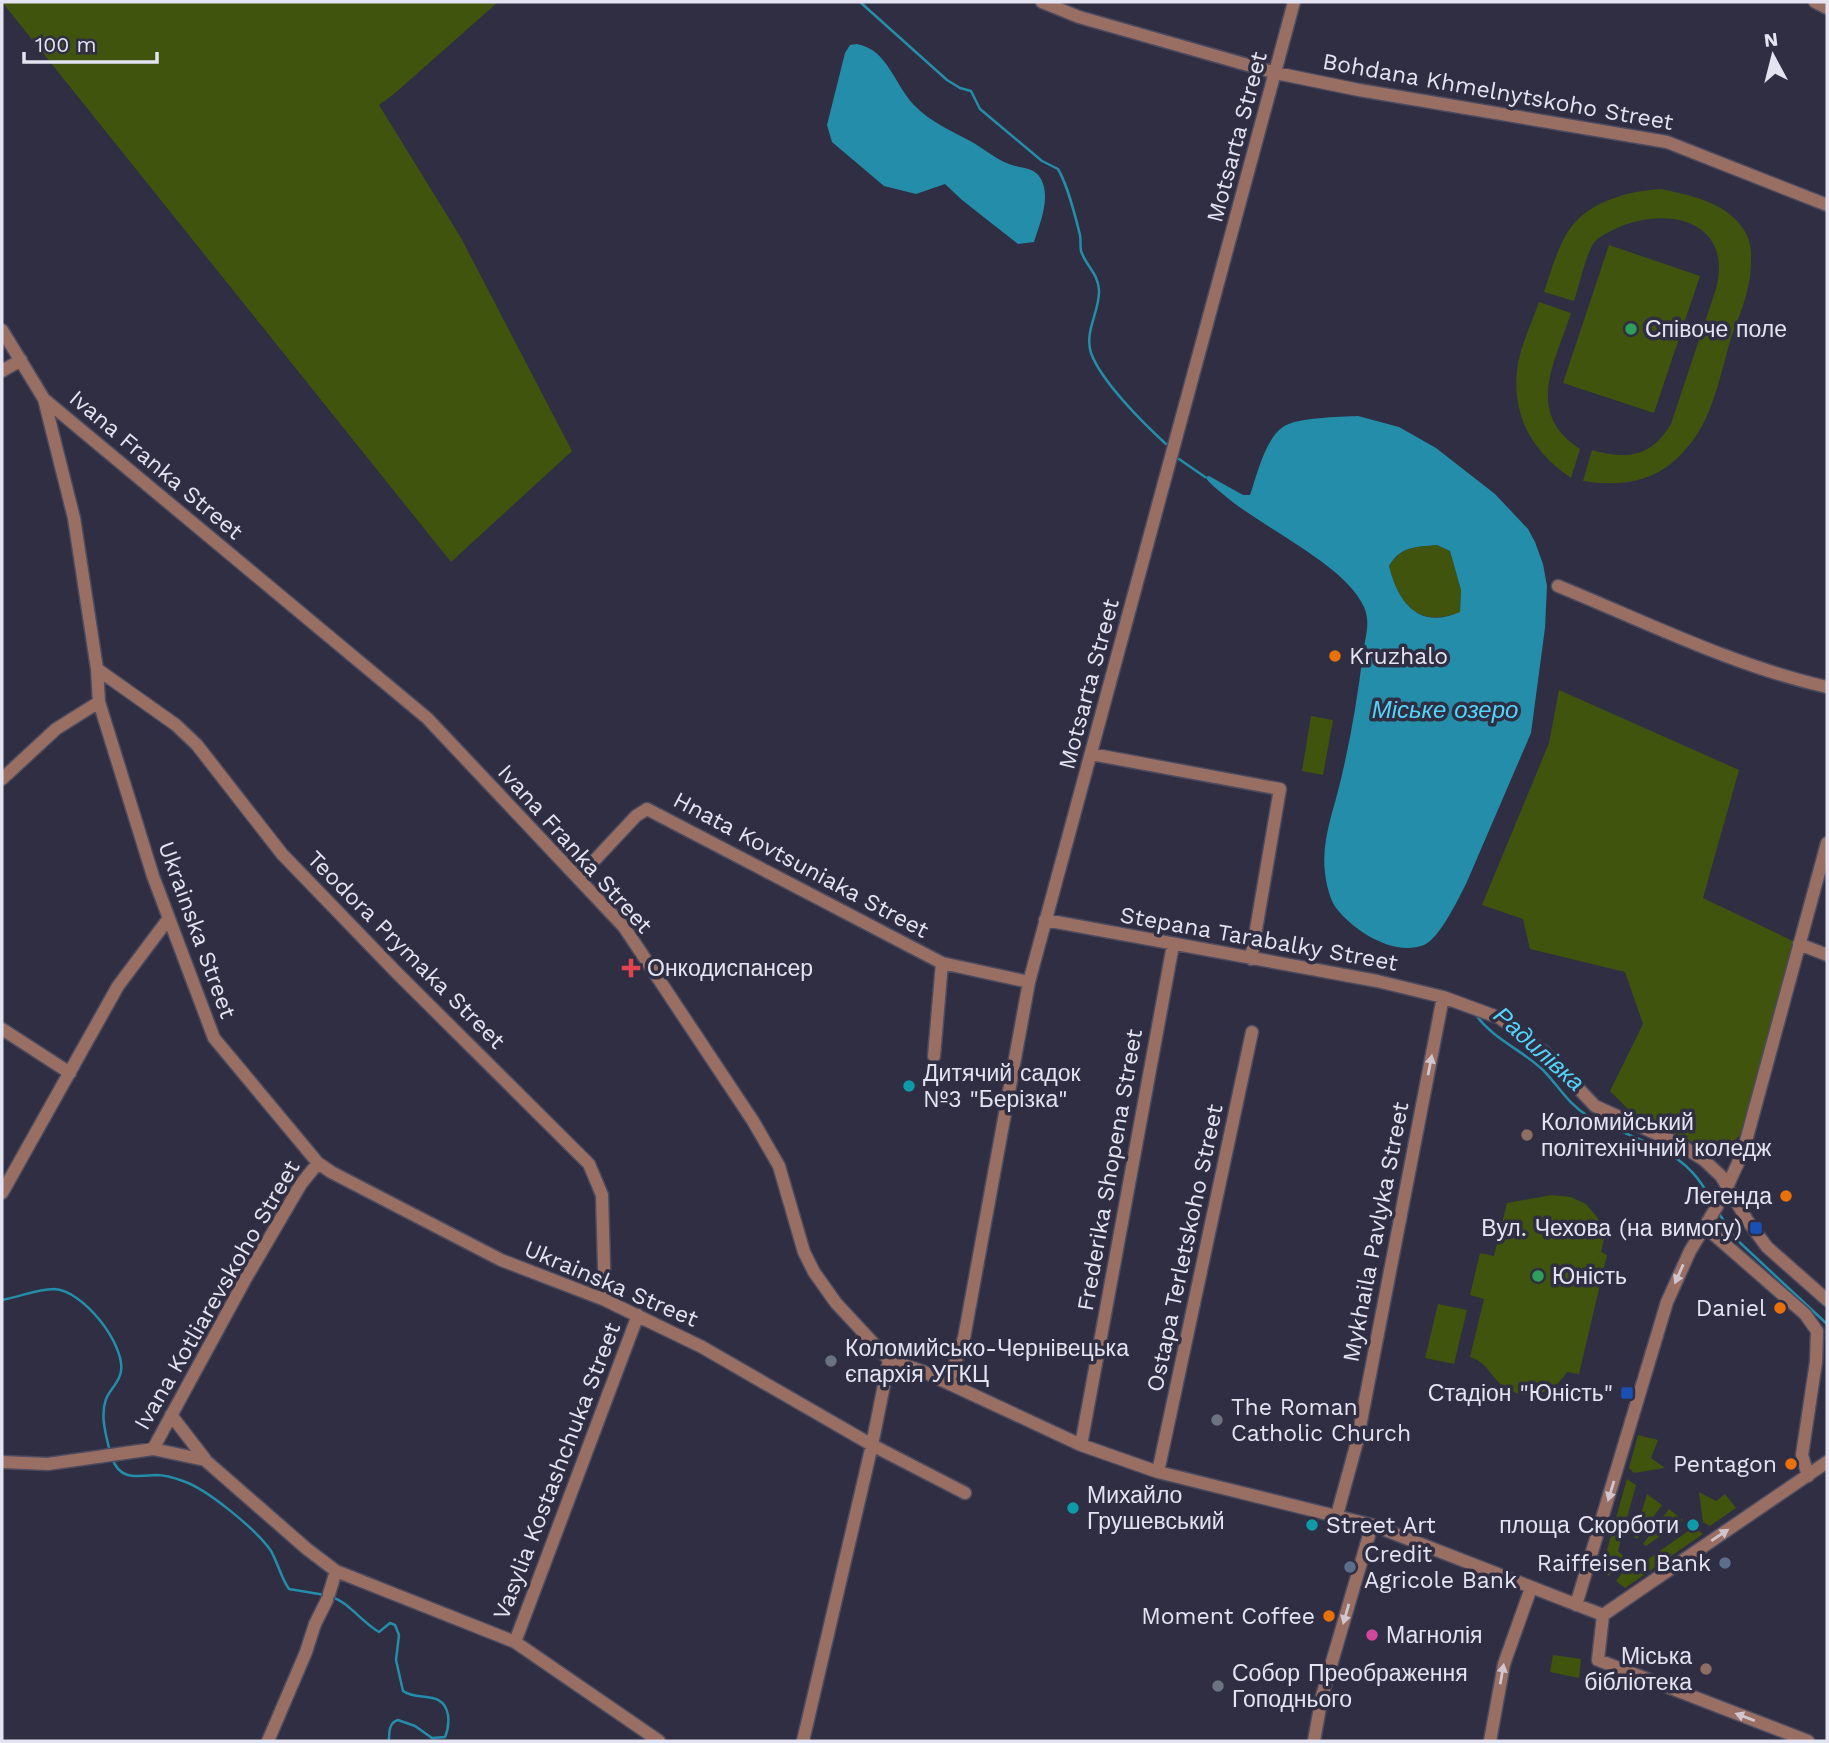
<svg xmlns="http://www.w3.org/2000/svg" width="1829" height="1743" font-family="'Work Sans',sans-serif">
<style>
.green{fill:#40540e}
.water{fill:#248da9;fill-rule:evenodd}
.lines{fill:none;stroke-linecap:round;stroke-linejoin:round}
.stream{stroke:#248da9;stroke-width:2.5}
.minor-casing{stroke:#4c4b5f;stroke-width:15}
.minor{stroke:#996f64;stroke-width:12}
.oneway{fill:#d1c6ce}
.leisure-dot{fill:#2e9e5b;stroke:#2f2e43;stroke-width:2.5}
.food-dot{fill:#e8710a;stroke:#2f2e43;stroke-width:2.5}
.health-dot{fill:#e0444e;stroke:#2f2e43;stroke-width:2.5}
.culture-dot{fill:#0f9aa8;stroke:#2f2e43;stroke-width:2.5}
.education-dot{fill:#8d6e63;stroke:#2f2e43;stroke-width:2.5}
.transit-dot{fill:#1a4fb4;stroke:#2f2e43;stroke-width:2.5}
.worship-dot{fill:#6b7280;stroke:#2f2e43;stroke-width:2.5}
.service-dot{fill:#5c6f8a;stroke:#2f2e43;stroke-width:2.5}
.hotel-dot{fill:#d1479c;stroke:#2f2e43;stroke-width:2.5}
.labels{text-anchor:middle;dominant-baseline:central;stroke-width:7;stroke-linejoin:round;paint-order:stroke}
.street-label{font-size:23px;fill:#e4e3f1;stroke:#2f2e43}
.poi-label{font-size:23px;fill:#e4e3f1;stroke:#2f2e43;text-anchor:start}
.water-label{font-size:24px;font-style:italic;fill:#52d5fa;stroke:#2f2e43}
</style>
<rect width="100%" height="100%" fill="#2f2e43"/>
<path class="green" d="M2,2H498L394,94L379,105L461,238L572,451L451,562Z
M1661,189C1694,196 1730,203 1747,235C1753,248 1751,264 1750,277C1747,298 1738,319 1731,338C1723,365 1717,395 1705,420C1698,435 1686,451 1673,462C1647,484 1615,486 1583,481L1592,450C1628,460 1651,457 1671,424L1716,289C1734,220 1666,205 1615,229C1607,233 1598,237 1593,244C1584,261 1580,283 1574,301L1544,292C1551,272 1557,248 1569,230C1589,201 1628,191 1661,189Z
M1609,245L1700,276L1654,413L1563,383Z
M1539,302L1571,313C1555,363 1524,413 1580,449L1571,478C1531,451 1510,413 1518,363C1522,343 1532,322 1539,302Z
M1437,545L1450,551L1461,590L1460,612C1419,629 1398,604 1389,566C1402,546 1415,547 1437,545Z
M1559,690L1739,770L1703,898L1797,943L1740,1135L1720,1156L1629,1110L1610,1091L1643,1024L1625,972L1530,949L1523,919L1482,905L1549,743Z
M1311,716L1333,720L1323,775L1302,771Z
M1552,1195L1571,1197L1586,1204L1597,1217L1605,1235L1601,1252L1607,1255L1579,1374L1567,1372C1554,1394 1525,1403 1503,1386C1489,1375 1488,1363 1470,1357L1484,1299L1470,1295L1480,1253L1494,1256L1507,1203Z
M1438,1304L1467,1310L1454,1364L1425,1358Z
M1638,1435L1658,1440L1651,1458L1665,1468L1634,1473L1629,1468Z
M1627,1479L1636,1485L1618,1551L1624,1557L1609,1576L1601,1571Z
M1699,1492L1716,1501L1725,1494L1736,1508L1710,1526L1703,1522Z
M1647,1494L1662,1505L1637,1539L1634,1537Z
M1669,1509L1683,1520L1646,1546L1643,1544Z
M1694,1527L1703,1534L1625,1588L1616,1581L1631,1562L1637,1567Z
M1553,1655L1581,1659L1579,1678L1550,1672Z"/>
<path class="water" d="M857,44C888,50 894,84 914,105C930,122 952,131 972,142C984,149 996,159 1009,164C1021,169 1034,166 1041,179C1051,198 1040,223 1034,242L1018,244L962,200L945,184L916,194L884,186L832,142L827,125L845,53L850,45Z
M1358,416L1399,427L1436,448L1495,494L1528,529L1535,542L1543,564L1547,586L1545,628L1531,733L1466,884C1458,899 1440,938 1424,945C1394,957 1354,931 1336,908C1330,900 1326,883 1325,873C1321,840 1334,810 1341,779C1351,737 1358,695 1363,653C1365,637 1371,623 1364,607C1346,565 1261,527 1224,495C1217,489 1210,484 1205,477L1209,476L1243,495H1250C1257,475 1265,439 1283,427C1297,417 1340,417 1358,416ZM1437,545L1450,551L1461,590L1460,612C1419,630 1398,603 1389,566C1401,546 1415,547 1437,545Z"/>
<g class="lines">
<path class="stream" d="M860,2L947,80L960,88L971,91L980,109L1042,161L1058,169C1068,186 1075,215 1080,235C1081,241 1080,246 1081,251C1086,266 1098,273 1099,290C1100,311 1084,331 1091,353C1101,381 1143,423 1166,444
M1179,459L1205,477
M1476,1015C1493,1039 1522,1050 1543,1070C1558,1085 1568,1104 1588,1116C1621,1135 1665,1143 1692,1172C1701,1181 1707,1192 1713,1203
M1718,1212L1736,1239L1827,1324
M2,1300C19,1297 37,1289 54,1289C83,1290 125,1344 121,1371C120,1382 110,1389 106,1399C100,1416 106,1435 110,1452
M112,1458C120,1481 137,1476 156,1475C165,1475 175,1478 183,1481C207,1489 257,1530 271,1551C278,1563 281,1578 289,1589L325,1595
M331,1597C346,1600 363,1623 379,1632L390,1623L395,1625L399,1635L396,1660L403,1691C418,1702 443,1689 448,1715C449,1723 448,1730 445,1737L432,1738L415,1726L398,1720C389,1722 389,1733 389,1741"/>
<defs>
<path id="minor" d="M1042,2L1079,17L1276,73L1359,90L1667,142L1827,205
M1815,2L1827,8
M2,330L44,399L427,718L624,927L753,1121L779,1166L804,1252L814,1272L836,1303L889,1360L922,1371L1081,1445L1158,1472L1372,1525L1603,1615
M2,371L21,360
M44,399L74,518L97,669L99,702L153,876L214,1038L318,1163L331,1172L501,1260L605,1300L702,1347L872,1445L965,1493
M1558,586C1646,622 1734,666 1827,687
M97,669L176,725L197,745L282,854L397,973L589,1164L602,1195L605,1300
M1091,754L1280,789L1251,959
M2,779L56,729L99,702
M578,878L636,816L647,809L942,963L1029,982
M1045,920L1377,981L1443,997L1500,1018L1544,1052L1595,1106L1679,1144L1704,1160L1721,1176L1747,1220L1767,1247L1827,1300
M1799,944L1827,955
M2,1029L70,1073
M934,1056L942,963
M2,1193L118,986L169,918
M1704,1226L1805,1314L1817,1331L1816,1362L1802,1455L1808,1476
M948,1383L964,1338L1029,982L1294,2
M171,1415L205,1459
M1081,1445L1173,945
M153,1449L246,1278L301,1184L318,1163
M2,1462L48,1464L153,1449L205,1460L307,1549L336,1571L515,1642L659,1741
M1158,1472L1252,1032
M1337,1515L1357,1442L1443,997
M329,1594L336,1571
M1576,1605L1667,1302L1690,1251L1722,1198L1743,1152L1827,843
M1603,1615L1827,1462
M1603,1615L1598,1660L1808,1741
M515,1642L638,1315
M268,1741L306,1652L315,1624L327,1600
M803,1741L872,1445L889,1360
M1314,1741L1322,1696L1372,1525
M1490,1741L1504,1664L1531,1588"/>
</defs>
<use href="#minor" class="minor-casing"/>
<use href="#minor" class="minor"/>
</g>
<defs><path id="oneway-solid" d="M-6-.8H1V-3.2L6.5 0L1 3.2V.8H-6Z" transform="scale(1.75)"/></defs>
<g class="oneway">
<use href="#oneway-solid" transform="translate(1430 1065) rotate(-79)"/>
<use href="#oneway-solid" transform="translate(1679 1274) rotate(114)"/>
<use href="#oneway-solid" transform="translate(1611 1491) rotate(107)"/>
<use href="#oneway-solid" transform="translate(1720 1535) rotate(-34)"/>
<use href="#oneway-solid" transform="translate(1346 1614) rotate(106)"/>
<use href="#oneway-solid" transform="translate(1502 1674) rotate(-80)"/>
<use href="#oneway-solid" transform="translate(1745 1717) rotate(-159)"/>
</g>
<g class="leisure-dot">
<circle cx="1631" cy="329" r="7"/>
<circle cx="1538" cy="1276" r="7"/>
</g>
<g class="food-dot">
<circle cx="1335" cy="656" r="7"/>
<circle cx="1786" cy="1196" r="7"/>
<circle cx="1780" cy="1308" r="7"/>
<circle cx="1791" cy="1464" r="7"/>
<circle cx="1329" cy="1616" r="7"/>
</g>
<path class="health-dot" d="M627.5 957.5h7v7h7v7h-7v7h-7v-7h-7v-7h7z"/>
<g class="culture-dot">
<circle cx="909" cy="1086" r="7"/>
<circle cx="1073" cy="1508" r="7"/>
<circle cx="1312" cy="1525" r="7"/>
<circle cx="1693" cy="1525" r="7"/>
</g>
<g class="education-dot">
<circle cx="1527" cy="1135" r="7"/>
<circle cx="1706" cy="1669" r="7"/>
</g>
<g class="transit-dot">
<rect x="1749" y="1221" width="14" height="14" rx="3.5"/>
<rect x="1620" y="1386" width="14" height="14" rx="3.5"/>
</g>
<g class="worship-dot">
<circle cx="831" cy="1361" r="7"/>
<circle cx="1217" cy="1420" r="7"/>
<circle cx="1218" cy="1686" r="7"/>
</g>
<g class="service-dot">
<circle cx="1725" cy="1563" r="7"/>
<circle cx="1350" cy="1567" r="7"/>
</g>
<circle class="hotel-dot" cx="1372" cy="1635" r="7"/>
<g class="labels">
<g class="street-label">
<text transform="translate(1498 92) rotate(10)">Bohdana Khmelnytskoho Street</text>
<text transform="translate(1237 137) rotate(-75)">Motsarta Street</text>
<text transform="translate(156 465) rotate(40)">Ivana Franka Street</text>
<text transform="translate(1089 684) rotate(-75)">Motsarta Street</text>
<text transform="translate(575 849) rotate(48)">Ivana Franka Street</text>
<text transform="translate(801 865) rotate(28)">Hnata Kovtsuniaka Street</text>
<text transform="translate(197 930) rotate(70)">Ukrainska Street</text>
<text transform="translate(1259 939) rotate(10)">Stepana Tarabalky Street</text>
<text transform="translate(406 950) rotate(45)">Teodora Prymaka Street</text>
<text transform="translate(1110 1170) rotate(-80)">Frederika Shopena Street</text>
<text transform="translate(1376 1232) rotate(-79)">Mykhaila Pavlyka Street</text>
<text transform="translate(1185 1248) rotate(-78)">Ostapa Terletskoho Street</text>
<text transform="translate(611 1284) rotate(23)">Ukrainska Street</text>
<text transform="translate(217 1295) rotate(-60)">Ivana Kotliarevskoho Street</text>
<text transform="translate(557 1471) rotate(-69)">Vasylia Kostashchuka Street</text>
</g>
<g class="poi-label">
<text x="1645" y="329">Співоче поле</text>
<text x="1349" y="656">Kruzhalo</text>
<text x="647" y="968">Онкодиспансер</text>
<text x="923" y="1073">Дитячий садок<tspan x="923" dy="26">№3 "Берізка"</tspan></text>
<text x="1541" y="1122">Коломийський<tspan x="1541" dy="26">політехнічний коледж</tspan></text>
<text x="1772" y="1196" text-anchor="end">Легенда</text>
<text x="1742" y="1228" text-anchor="end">Вул. Чехова (на вимогу)</text>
<text x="1552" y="1276">Юність</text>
<text x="1766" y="1308" text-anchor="end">Daniel</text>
<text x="845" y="1348">Коломийсько-Чернівецька<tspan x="845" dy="26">єпархія УГКЦ</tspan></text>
<text x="1613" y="1393" text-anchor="end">Стадіон "Юність"</text>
<text x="1231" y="1407">The Roman<tspan x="1231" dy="26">Catholic Church</tspan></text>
<text x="1777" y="1464" text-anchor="end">Pentagon</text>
<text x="1087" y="1495">Михайло<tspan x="1087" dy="26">Грушевський</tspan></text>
<text x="1326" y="1525">Street Art</text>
<text x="1679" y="1525" text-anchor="end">площа Скорботи</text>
<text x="1364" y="1554">Credit<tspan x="1364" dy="26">Agricole Bank</tspan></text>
<text x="1711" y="1563" text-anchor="end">Raiffeisen Bank</text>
<text x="1315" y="1616" text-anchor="end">Moment Coffee</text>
<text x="1386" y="1635">Магнолія</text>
<text x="1692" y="1656" text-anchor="end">Міська<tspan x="1692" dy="26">бібліотека</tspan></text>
<text x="1232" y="1673">Собор Преображення<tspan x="1232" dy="26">Гоподнього</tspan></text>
</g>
<g class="water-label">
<text x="1445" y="710">Міське озеро</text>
<text transform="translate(1539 1049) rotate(42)">Радилівка</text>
</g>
</g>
<rect width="1829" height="1743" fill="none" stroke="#e4e3f1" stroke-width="7"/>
<g transform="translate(1773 56) rotate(353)" stroke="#2f2e43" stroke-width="5" paint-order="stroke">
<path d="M0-5L12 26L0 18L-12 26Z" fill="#e4e3f1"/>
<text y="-10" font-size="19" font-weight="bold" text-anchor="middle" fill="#e4e3f1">N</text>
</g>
<path d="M24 52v10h133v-10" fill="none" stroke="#e4e3f1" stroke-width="3.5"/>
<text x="35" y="52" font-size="21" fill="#e4e3f1" stroke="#2f2e43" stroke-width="5" paint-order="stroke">100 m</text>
</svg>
